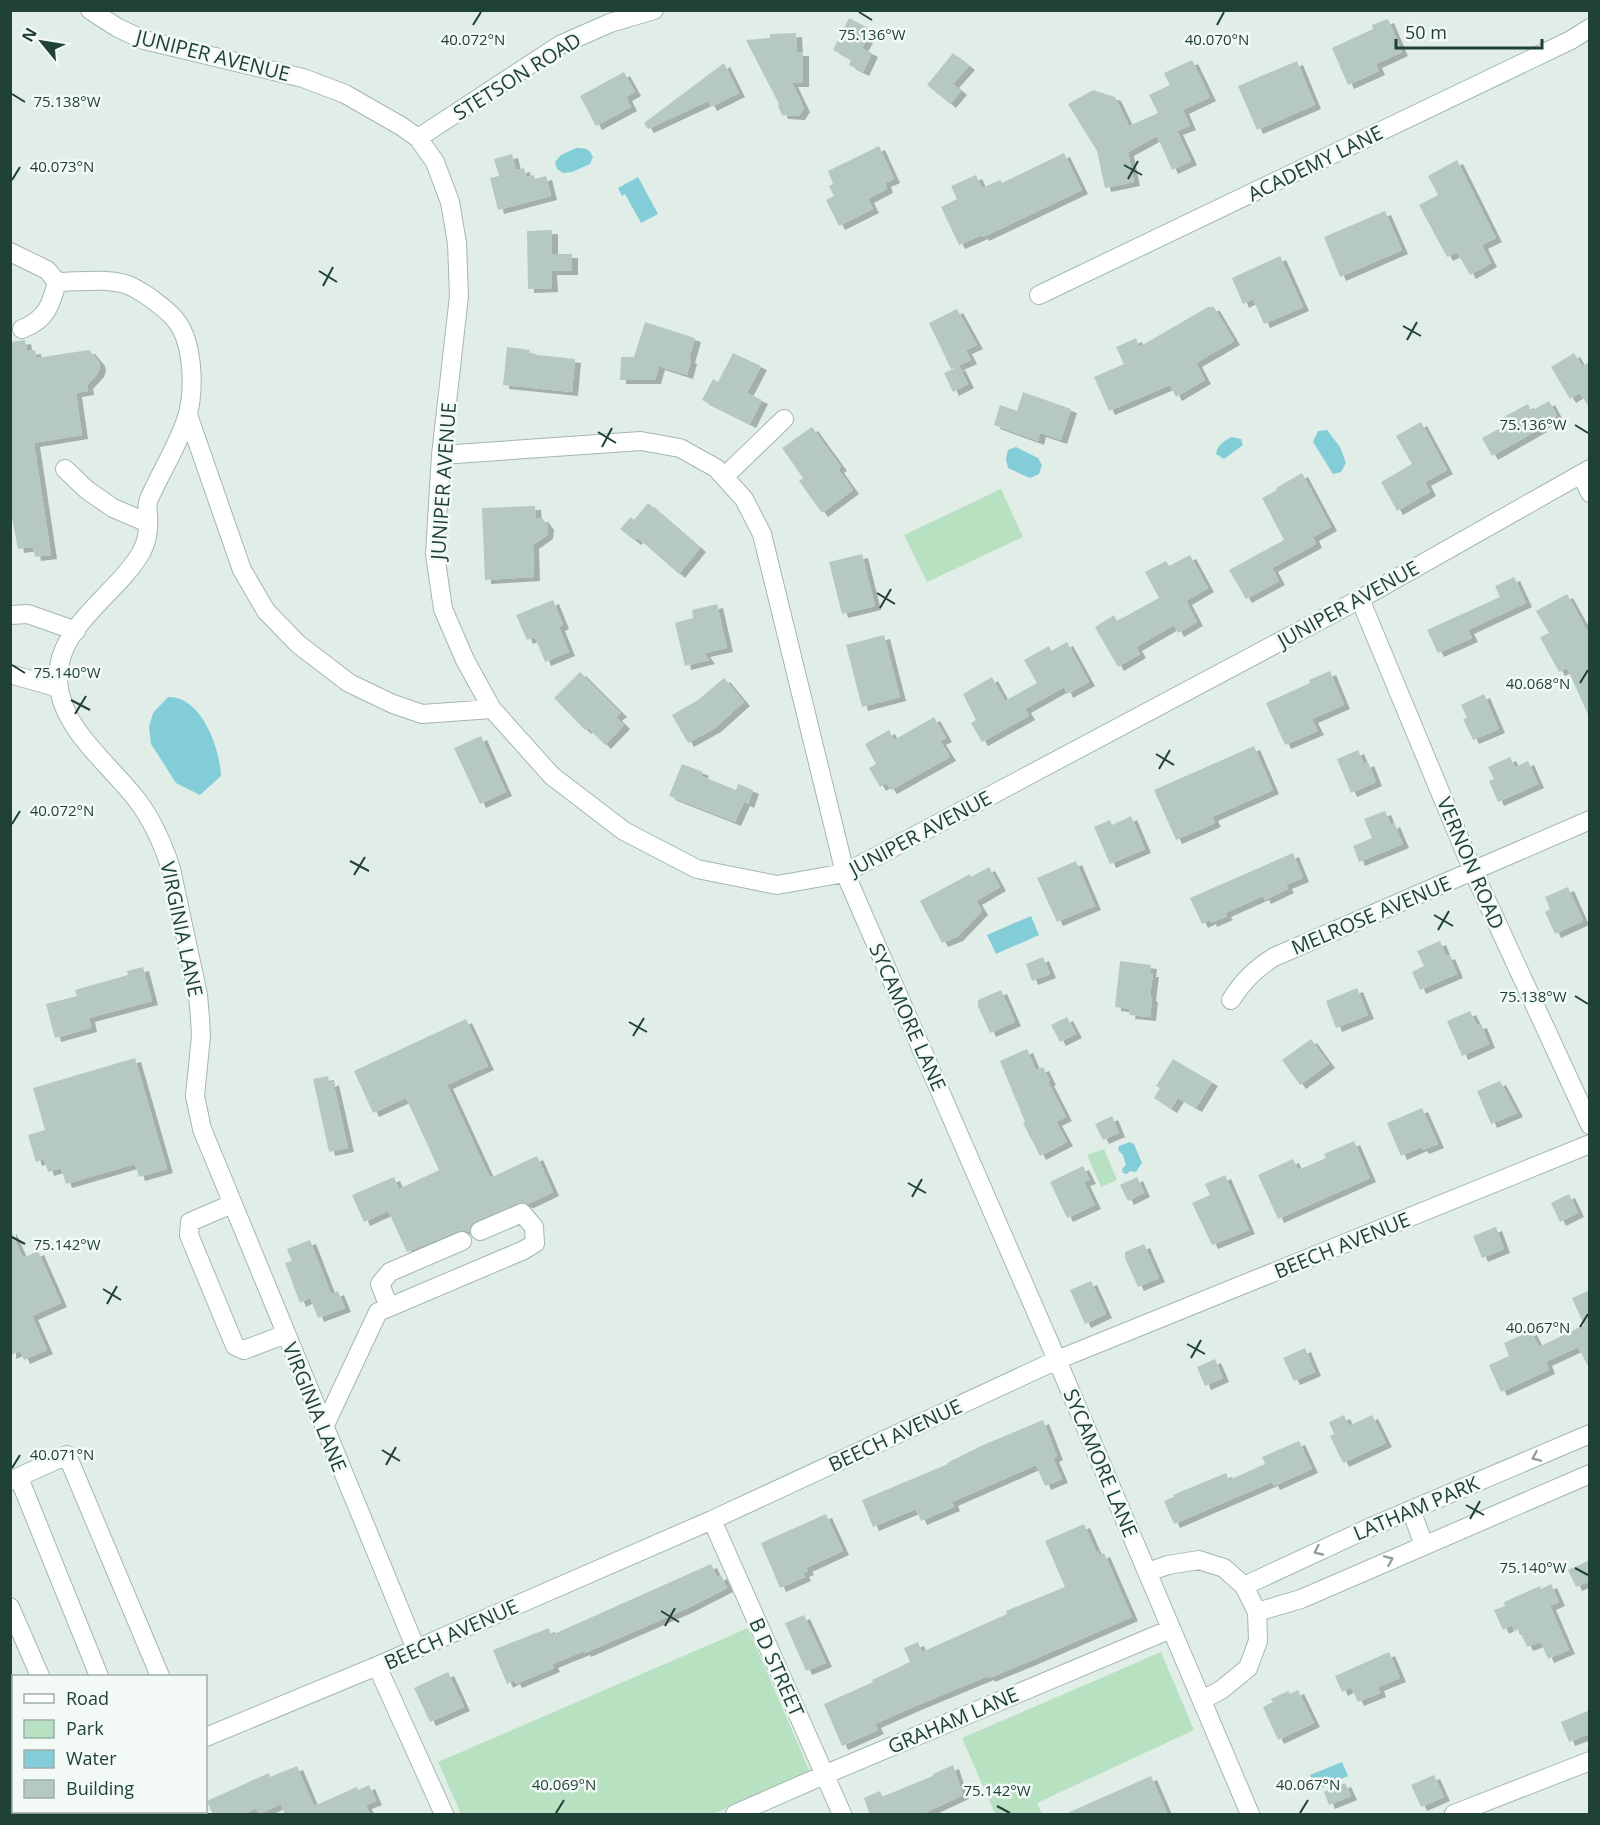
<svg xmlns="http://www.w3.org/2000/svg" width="1600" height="1825" font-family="'Open Sans',sans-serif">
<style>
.green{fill:#b8e1c2}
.water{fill:#83cdd9}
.building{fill:#b6c9c1;filter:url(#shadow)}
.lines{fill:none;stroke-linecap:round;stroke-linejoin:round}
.minor-casing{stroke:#a3b7af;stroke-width:20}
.minor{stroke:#fff;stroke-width:18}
.oneway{stroke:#8fa09b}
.ticks{fill:none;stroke:#1f4137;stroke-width:2}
.labels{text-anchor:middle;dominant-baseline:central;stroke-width:5;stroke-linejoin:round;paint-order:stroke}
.street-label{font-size:20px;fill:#1f4137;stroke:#f2f9f6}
.ticks-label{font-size:15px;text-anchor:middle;fill:#1f4137;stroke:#f2f9f6;stroke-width:5;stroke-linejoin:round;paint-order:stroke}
</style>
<defs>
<filter id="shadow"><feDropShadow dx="6" dy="4" stdDeviation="0" flood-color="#0004"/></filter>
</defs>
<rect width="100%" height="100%" fill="#e1eee8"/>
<path class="green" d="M1001,489L1023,537L927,582L904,535Z
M1104,1149L1117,1180L1101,1187L1087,1155Z
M748,1628L810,1772L713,1814H461L438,1762Z
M1161,1652L1194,1730L1037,1803L1042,1814H995L962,1738Z"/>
<path class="water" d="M576,148C585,148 589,148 593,157L590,164L572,172L563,173L557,169L555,162L561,155Z
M638,177L658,214L641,223L625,194L622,196L618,188Z
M1327,430L1340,447L1346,463L1341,472L1333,474L1313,442L1318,431Z
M1232,437L1241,439L1243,445L1224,459L1216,454C1217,445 1224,441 1232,437Z
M1016,447L1038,458L1042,465L1039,474L1030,478L1008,468L1006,459L1008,450Z
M168,697C202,696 220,749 221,776L200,795L176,783L151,744L149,727L153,713Z
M1031,916L1039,935L996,954L987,935Z
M1130,1142L1134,1144L1142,1163L1136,1172L1130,1171L1127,1174L1123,1173L1122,1169L1126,1165L1123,1155L1118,1150L1119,1146Z
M1342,1762L1348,1776L1316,1790L1310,1775Z"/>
<path class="building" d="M849,18L872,30L862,48L872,53L863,72L849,65L851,59L833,50Z
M1388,19L1402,52L1376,64L1379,71L1348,85L1332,48L1373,29L1372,25Z
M796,33L797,52H803V83H792L804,108L799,116L782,115L778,106L779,104L746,40L770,38V34Z
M953,53L969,66L953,84L961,91L950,104L927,85Z
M1192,60L1210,97L1183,110L1190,126L1177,131L1191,161L1172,170L1157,136L1128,152L1134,182L1105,188L1097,151L1068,104L1093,90L1115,97L1129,126L1158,113L1149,95L1170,85L1164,73Z
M1297,61L1315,105L1257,130L1238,86Z
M724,63L739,93L711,107L708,101L648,129L644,123Z
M624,72L635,92L626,97L631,107L596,126L580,96Z
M879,146L894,179L885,183L887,189L868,199L873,209L839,226L826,200L834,196L829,186L833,184L828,171Z
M1064,153L1082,190L983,237L982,235L959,245L941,207L957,199L951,186L976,175L982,188L1000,180L1002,183Z
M512,154L516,170L524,168L526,177L534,175L535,179L546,176L551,196L498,210L490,178L499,176L494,159Z
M1457,160L1496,238L1482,245L1491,263L1470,275L1457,252L1447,257L1419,205L1438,195L1428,176Z
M1385,211L1402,250L1340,277L1324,237Z
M552,230V254H572V271H551L552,288L528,289L527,231Z
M1280,256L1303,307L1264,324L1253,299L1243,304L1232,278Z
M1208,307H1214L1234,341L1196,363L1205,380L1176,397L1170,385L1109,411L1094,377L1124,364L1116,347L1136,338L1139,347Z
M957,309L977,345L966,350L971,360L951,369L929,323Z
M645,322L695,338L689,359L691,360L687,375L659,366L655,380H620L621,357H634Z
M25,340L27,351L35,350L36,358L89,350L99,362L100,367L98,373L87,385L88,391L76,393L82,435L34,443L51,555L35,557L33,547L18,549L10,508V342Z
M507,347L530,350L529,354L575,359L572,392L503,385Z
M733,353L761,366L747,393L762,400L750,424L702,400L713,379L718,382Z
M1574,353L1582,366L1590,362V409L1580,393L1570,399L1551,367Z
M959,366L968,384L953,392L944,373Z
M1023,392L1071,409L1061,440L1040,433L1038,441L994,425L1000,405L1017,411Z
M1549,401L1557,416L1539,426L1541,428L1492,456L1482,438L1502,427L1498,420L1528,404L1531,411Z
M1421,422L1447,470L1425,482L1430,492L1397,511L1381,482L1412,464L1396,436Z
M812,427L841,467L838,469L853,490L822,513L799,481L803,478L782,448Z
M1302,473L1331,527L1313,537L1316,544L1272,568L1279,581L1246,599L1229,570L1284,540L1262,498L1277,490L1276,488Z
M648,503L700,548L679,574L638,538L635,541L620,529L631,517L634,520Z
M535,506L536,519L542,518L548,526L547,535L533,545L534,577L485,580L482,508Z
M862,554L875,606L842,614L829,562Z
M1190,555L1208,588L1186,601L1197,622L1178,633L1174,625L1136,647L1140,654L1118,667L1095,627L1114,615L1117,621L1159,598L1145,572L1166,561L1169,566Z
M1514,577L1526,603L1468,630L1472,638L1438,653L1427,630L1500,597L1495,586Z
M1567,594L1590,636V719L1567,668L1559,672L1540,637L1549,633L1536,611Z
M553,600L563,625L559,627L569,652L545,662L535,637L527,640L516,615Z
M717,604L727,648L704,653L709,660L685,666L675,623L693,618L692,610Z
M884,635L900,697L862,707L846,645Z
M1067,642L1089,682L1067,694L1064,687L1025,709L1029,716L982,742L971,723L976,720L963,694L992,677L1005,701L1037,683L1024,660L1049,646L1051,651Z
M1330,671L1344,705L1312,719L1318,731L1285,745L1266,703L1310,683L1309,680Z
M580,672L621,713L616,717L624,725L605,745L588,728L585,730L554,698Z
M724,678L744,702L715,728L688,743L672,715L698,700Z
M1484,694L1499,729L1473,740L1463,719L1467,718L1461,705Z
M934,717L946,738L940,741L950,757L891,790L886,783L880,787L869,768L876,764L865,744L889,730L894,740Z
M481,736L506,792L480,804L454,748Z
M1254,746L1273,790L1212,817L1215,823L1176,840L1154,790Z
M1358,750L1364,764L1368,762L1376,782L1351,793L1337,759Z
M1510,757L1515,767L1528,761L1538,784L1498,802L1489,781L1494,779L1488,767Z
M682,764L703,772L701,776L736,790L738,784L753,790L748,804L744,802L735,822L669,796Z
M1385,811L1391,825L1394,823L1403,844L1359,862L1353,846L1372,838L1364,819Z
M1131,816L1145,849L1110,864L1094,827L1110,820L1112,825Z
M1293,853L1303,878L1286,885L1288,889L1265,900L1263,896L1225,913L1227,916L1211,923L1210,920L1202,924L1190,898Z
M1076,861L1095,906L1057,922L1037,878Z
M989,867L1000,887L976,901L982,911L957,937L942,943L920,901L970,874L971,877Z
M1568,887L1583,921L1555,934L1545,912L1550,909L1545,897Z
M1440,941L1446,956L1449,955L1457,974L1420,990L1412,972L1424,966L1417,951Z
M1043,957L1050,974L1032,981L1026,964Z
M1120,961L1151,965L1150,973H1153L1150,997L1152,998L1150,1017L1129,1015L1130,1009L1115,1007Z
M143,967L152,1001L89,1018L91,1028L55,1038L46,1004L77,996L75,990L128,975L127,971Z
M1357,988L1368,1015L1336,1028L1326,1001Z
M1001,990L1015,1022L990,1033L978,1006V1000Z
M1470,1011L1477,1025L1481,1024L1489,1044L1462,1056L1447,1021Z
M1067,1017L1076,1034L1060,1042L1051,1025Z
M466,1019L488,1066L447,1085L490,1178L537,1156L553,1192L528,1204L518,1203L476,1221L471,1225L469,1232L464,1230L458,1231L407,1252L388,1211L364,1222L352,1195L394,1177L399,1189L439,1170L406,1098L373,1113L354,1071Z
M1311,1039L1329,1064L1300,1085L1282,1060Z
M1027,1049L1036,1070L1043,1067L1050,1081L1048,1082L1066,1117L1056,1122L1067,1142L1040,1156L1023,1123L1025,1122L1000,1061Z
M135,1058L167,1169L139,1177L135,1164L66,1184L61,1168L48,1172L44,1159L36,1162L28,1135L45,1130L33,1088Z
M1173,1059L1212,1082L1196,1108L1178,1098L1171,1109L1154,1098L1160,1088L1156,1086Z
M328,1076L329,1083L333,1081L348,1148L329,1152L313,1079Z
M1500,1081L1517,1113L1491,1124L1477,1091Z
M1422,1108L1438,1144L1423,1150L1421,1147L1401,1156L1387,1123Z
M1112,1116L1119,1133L1103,1140L1095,1124Z
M1354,1141L1370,1178L1278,1219L1258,1175L1293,1159L1298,1170L1326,1158L1324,1154Z
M1083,1166L1090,1180L1084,1182L1095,1205L1067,1218L1050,1182Z
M1225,1175L1249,1230L1212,1245L1192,1203L1210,1195L1205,1184Z
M1137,1177L1144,1193L1128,1201L1120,1185Z
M1569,1194L1578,1213L1560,1222L1551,1203Z
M1496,1227L1504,1249L1482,1258L1473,1236Z
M10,1229L23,1258L38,1251L61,1303L32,1316L47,1350L24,1360L20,1351L10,1355Z
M310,1240L331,1294L338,1291L345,1308L318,1318L310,1298L300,1303L285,1263L292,1261L287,1249Z
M1144,1244L1159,1278L1138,1287L1125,1258V1252Z
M1091,1281L1106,1314L1085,1324L1070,1290Z
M1590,1290V1370L1578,1347L1546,1362L1549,1370L1501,1392L1489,1365L1509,1356L1504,1343L1531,1331L1539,1347L1584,1325L1572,1298Z
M1305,1348L1315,1372L1294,1381L1283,1358Z
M1215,1359L1223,1378L1205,1386L1197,1367Z
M1344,1415L1349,1426L1372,1415L1386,1443L1343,1463L1330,1436L1334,1434L1329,1422Z
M1043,1420L1057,1456L1053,1458L1062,1479L1045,1486L1036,1465L952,1502L954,1507L921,1521L916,1509L873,1527L862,1500L948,1464L947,1463L983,1445Z
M1299,1441L1312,1469L1274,1486L1272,1482L1174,1524L1164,1501L1174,1497L1173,1495L1226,1473L1229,1480L1265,1464L1262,1457Z
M826,1514L843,1551L806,1568L808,1571L803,1573L805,1577L780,1588L761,1543Z
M1084,1524L1096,1551H1098L1099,1555L1104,1553L1132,1617L1028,1662L989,1678L988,1676L913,1707L875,1724L878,1730L842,1746L824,1704L873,1682L872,1680L910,1662L904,1648L918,1642L922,1652L1007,1614L1006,1611L1065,1587L1045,1541Z
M1590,1560V1581L1576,1587L1568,1570Z
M711,1564L717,1577L721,1575L727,1588L688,1608L585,1653L584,1651L552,1664L554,1668L516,1684L514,1680L507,1684L493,1650L549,1628L551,1635L554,1634Z
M1551,1584L1559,1602L1550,1606L1569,1650L1548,1659L1541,1642L1527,1647L1519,1629L1514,1631L1512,1625L1503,1630L1494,1610L1505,1606L1504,1602L1540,1586L1541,1589Z
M804,1615L826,1663L806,1671L785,1623Z
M1389,1652L1400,1678L1378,1687L1380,1693L1358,1702L1351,1687L1342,1692L1335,1676Z
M448,1672L464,1707L430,1722L414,1688Z
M1298,1690L1314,1723L1278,1740L1263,1707L1273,1702L1271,1699L1288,1691L1290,1694Z
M1590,1710V1734L1569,1742L1561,1722Z
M953,1765L963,1795L920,1815H870L864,1798L880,1791L882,1796H884L933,1776V1774Z
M297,1766L314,1806L357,1787L358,1790L369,1785L376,1801L366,1805L370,1815H285L281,1804L259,1814L256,1808L243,1815H213L207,1801L269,1773L270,1777Z
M1434,1775L1444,1797L1421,1807L1411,1785Z
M1151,1776L1168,1815H1063Z
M1345,1783L1351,1796L1329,1805L1324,1792Z"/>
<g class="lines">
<defs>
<path id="minor" d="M90,10L118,28L144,40L303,78L345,94L401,126L418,138L435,162L450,202L457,243L459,296L441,455L435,554L443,609L465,660L492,709L552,776L624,831L697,869L777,885L845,873L1360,599L1590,469
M418,138L560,45L610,23L654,10
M10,252L47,270L57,282C79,282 104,278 125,284C133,286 141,292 149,297C157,303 166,309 173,317C194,339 195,389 187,417C178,446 161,471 149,499C146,505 148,510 148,516C149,528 147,541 142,551C118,594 59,624 58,677C58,727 110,764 137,800C153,821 163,844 171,869L198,995L200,1018L201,1036L195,1096L202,1129L416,1649
M1039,295L1571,40L1590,28
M22,329C46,320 51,305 57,282
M188,415L242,570L266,611L298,644L349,683L393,704L422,714L492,709
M441,455L641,441L680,448L716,468L744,499L762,534L845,873L1057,1360L1250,1814
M65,469L87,490L113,508L148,523
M1581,474L1590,493
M724,477L784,419
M1360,599L1473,871L1590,1125
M10,615L28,614L76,631
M10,674L59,688
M1231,1000C1243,981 1255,969 1274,957L1590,820
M232,1204L190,1222L189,1235L235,1346L244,1350L286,1334
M389,1307L380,1284L390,1272L462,1241
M324,1427L378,1312L524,1250L535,1243L534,1227L522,1213L480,1231
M19,1478L99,1676
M10,1481L67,1455L160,1676
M1411,1510L1424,1545
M712,1520L842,1814
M1148,1572L1168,1565L1199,1560L1224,1568L1244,1586L1257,1612L1258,1641L1248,1668L1221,1690L1202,1700
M1244,1586L1371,1527L1590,1434
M10,1607L40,1676
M1257,1612L1301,1599L1590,1474
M377,1666L444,1814
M206,1737L377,1666L712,1520L1057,1360L1590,1144
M10,1751L14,1758
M36,1812L38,1814
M735,1814L824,1775L1171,1629
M1454,1814L1590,1761"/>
</defs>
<use href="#minor" class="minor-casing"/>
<use href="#minor" class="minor"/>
</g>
<defs><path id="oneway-chevron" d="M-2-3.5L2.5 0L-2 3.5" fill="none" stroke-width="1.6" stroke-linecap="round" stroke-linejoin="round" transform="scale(1.5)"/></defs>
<g class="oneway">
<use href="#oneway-chevron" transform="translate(1536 1457) rotate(157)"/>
<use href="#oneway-chevron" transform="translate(1318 1551) rotate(155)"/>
<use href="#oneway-chevron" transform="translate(1389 1560) rotate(-23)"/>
</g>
<path class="ticks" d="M859,12L872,20M473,25L481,12M1217,25L1224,12M12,94L25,102M1124,165L1142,175M1128,179L1138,161M12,180L20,167M319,271L337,282M323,286L333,267M1403,326L1421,336M1407,340L1417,322M1575,425L1588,433M598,432L616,443M602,447L612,428M877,593L895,604M880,608L891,589M12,665L25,673M1580,683L1588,670M71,700L90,710M75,714L86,696M1156,754L1174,765M1159,769L1170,750M12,824L20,811M350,861L369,871M354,875L365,857M1434,915L1453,926M1438,930L1449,911M1575,996L1588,1004M629,1022L647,1032M633,1036L644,1018M908,1183L926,1193M912,1197L922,1179M12,1237L25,1244M103,1289L121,1300M107,1304L117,1286M1580,1327L1588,1314M1187,1344L1205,1354M1191,1358L1201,1340M382,1450L400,1461M386,1465L396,1447M12,1468L20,1455M1466,1505L1484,1515M1470,1519L1480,1501M1575,1568L1588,1575M661,1611L679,1622M665,1626L675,1608M997,1806L1010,1813M556,1813L564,1800M1300,1813L1308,1800"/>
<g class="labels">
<g class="street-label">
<text transform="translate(213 55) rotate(14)">JUNIPER AVENUE</text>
<text transform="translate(517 76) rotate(-32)">STETSON ROAD</text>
<text transform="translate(1315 163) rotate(-26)">ACADEMY LANE</text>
<text transform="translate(443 481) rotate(-86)">JUNIPER AVENUE</text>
<text transform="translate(1348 604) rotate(-29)">JUNIPER AVENUE</text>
<text transform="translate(920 833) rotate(-28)">JUNIPER AVENUE</text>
<text transform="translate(1471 863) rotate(67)">VERNON ROAD</text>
<text transform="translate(1371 915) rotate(-23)">MELROSE AVENUE</text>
<text transform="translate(182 929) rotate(78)">VIRGINIA LANE</text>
<text transform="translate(908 1017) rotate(66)">SYCAMORE LANE</text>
<text transform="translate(1342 1245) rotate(-22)">BEECH AVENUE</text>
<text transform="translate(315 1407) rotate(68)">VIRGINIA LANE</text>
<text transform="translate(895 1435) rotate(-25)">BEECH AVENUE</text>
<text transform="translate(1101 1463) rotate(67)">SYCAMORE LANE</text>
<text transform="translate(1416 1508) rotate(-23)">LATHAM PARK</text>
<text transform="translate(451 1634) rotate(-24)">BEECH AVENUE</text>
<text transform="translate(777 1667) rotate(66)">B D STREET</text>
<text transform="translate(953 1720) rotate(-23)">GRAHAM LANE</text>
</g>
</g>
<g class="ticks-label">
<text x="872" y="40">75.136°W</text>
<text x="473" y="45">40.072°N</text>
<text x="1217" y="45">40.070°N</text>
<text x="67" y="107">75.138°W</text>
<text x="62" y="172">40.073°N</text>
<text x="1533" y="430">75.136°W</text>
<text x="67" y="678">75.140°W</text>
<text x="1538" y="689">40.068°N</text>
<text x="62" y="816">40.072°N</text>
<text x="1533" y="1002">75.138°W</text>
<text x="67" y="1250">75.142°W</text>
<text x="1538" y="1333">40.067°N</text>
<text x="62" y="1460">40.071°N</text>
<text x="1533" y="1573">75.140°W</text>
<text x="564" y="1790">40.069°N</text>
<text x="1308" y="1790">40.067°N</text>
<text x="997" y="1796">75.142°W</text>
</g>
<rect width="1600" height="1825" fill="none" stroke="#1f4137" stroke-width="24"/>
<rect x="12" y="1675" width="195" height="138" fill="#f2f9f6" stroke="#9eafaa" stroke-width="1.5"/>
<rect x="24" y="1694" width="30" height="9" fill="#ffffff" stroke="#9eafaa" stroke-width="1.5"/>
<text x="66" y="1705" font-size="18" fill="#1f4137">Road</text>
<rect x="24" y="1720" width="30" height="18" fill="#b8e1c2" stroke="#9eafaa" stroke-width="1.5"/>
<text x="66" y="1735" font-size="18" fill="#1f4137">Park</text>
<rect x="24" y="1750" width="30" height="18" fill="#83cdd9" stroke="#9eafaa" stroke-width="1.5"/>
<text x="66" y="1765" font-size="18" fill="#1f4137">Water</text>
<rect x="24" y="1780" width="30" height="18" fill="#b6c9c1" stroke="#9eafaa" stroke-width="1.5"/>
<text x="66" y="1795" font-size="18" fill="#1f4137">Building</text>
<g transform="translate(42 42) rotate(300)" stroke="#f2f9f6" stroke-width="4.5" paint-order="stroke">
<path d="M0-4.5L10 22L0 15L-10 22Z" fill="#1f4137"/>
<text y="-9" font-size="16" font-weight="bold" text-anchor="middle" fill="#1f4137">N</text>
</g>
<path d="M1396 39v9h146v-9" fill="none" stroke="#1f4137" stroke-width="3"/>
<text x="1405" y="39" font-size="18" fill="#1f4137" stroke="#f2f9f6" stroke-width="4.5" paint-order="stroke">50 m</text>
</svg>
